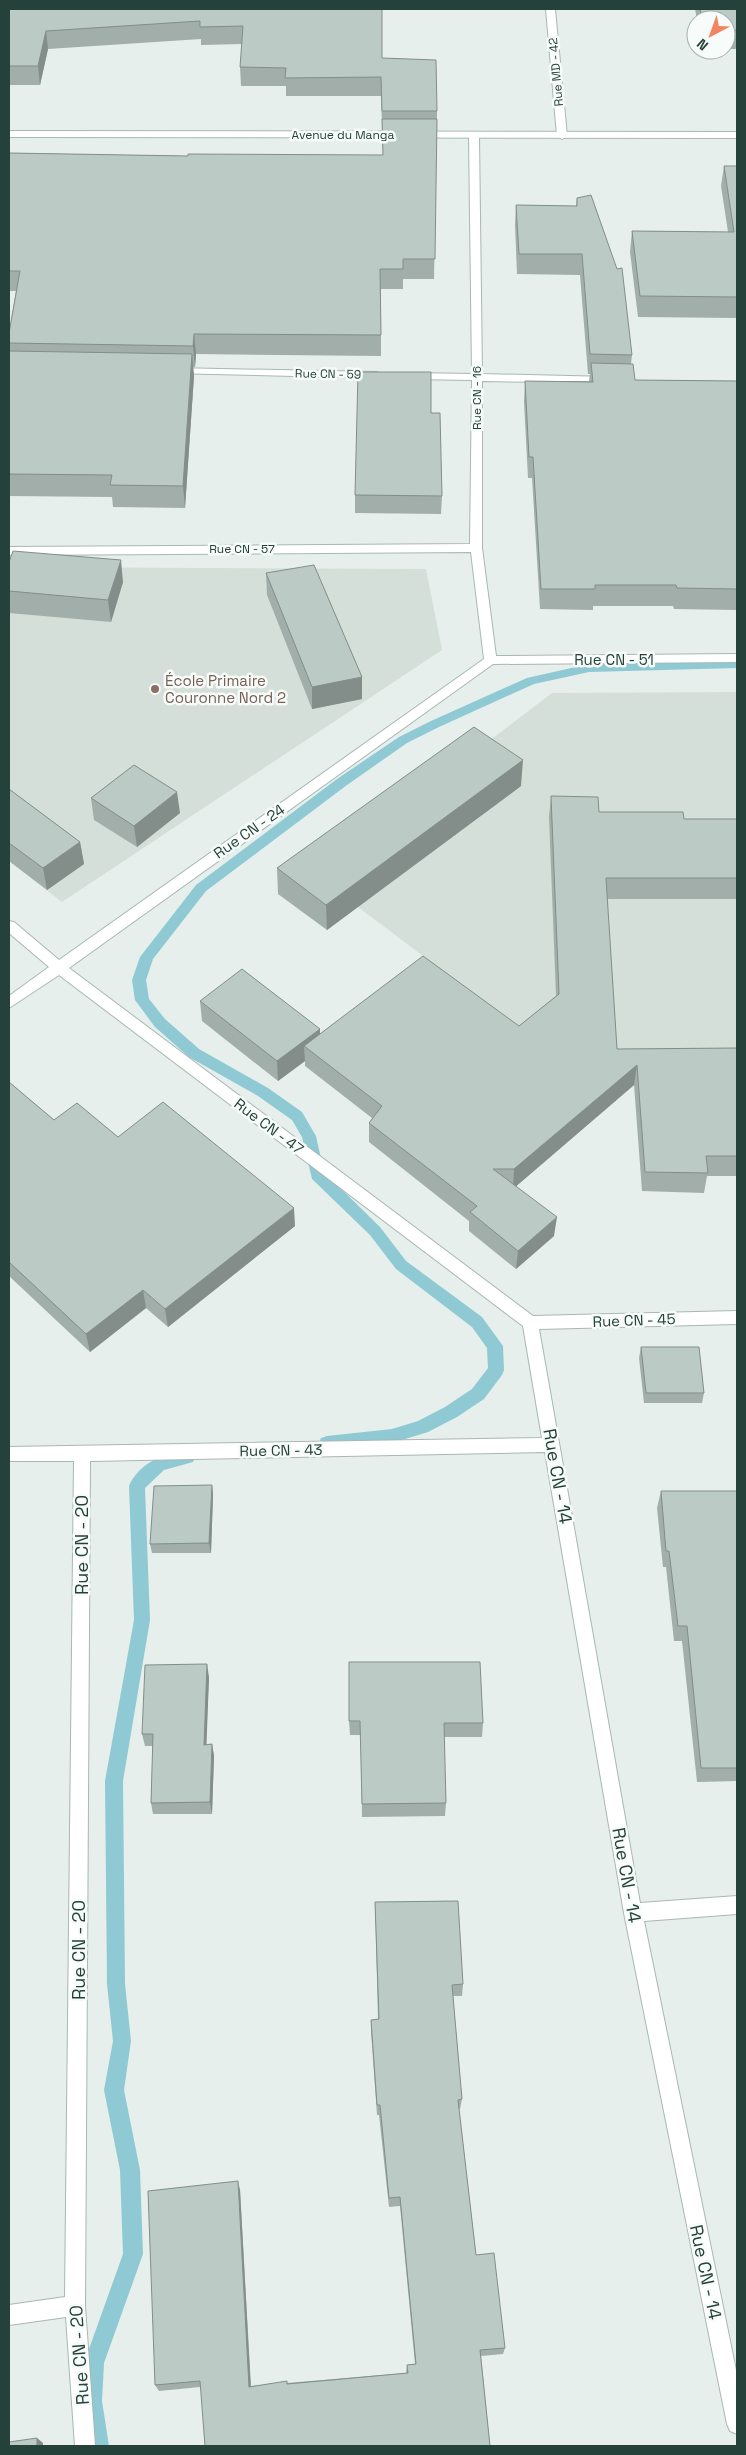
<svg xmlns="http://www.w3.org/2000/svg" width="746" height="2455" font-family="'Space Grotesk',sans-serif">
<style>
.built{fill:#d4dfda}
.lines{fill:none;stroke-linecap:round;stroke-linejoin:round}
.stream{fill:#8ec9d4;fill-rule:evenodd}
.minor-casing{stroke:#a8b8b2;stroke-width:2}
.tertiary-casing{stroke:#a8b8b2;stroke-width:2}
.minor{fill:#fff;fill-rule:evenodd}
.tertiary{fill:#fff;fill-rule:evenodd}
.wall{fill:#a1aea9}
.shaded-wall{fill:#838d89}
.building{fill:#bbcac4;stroke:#838d89}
.education-dot{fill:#8d6e63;stroke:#f7fbf9;stroke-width:2}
.labels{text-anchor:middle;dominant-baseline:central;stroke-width:5;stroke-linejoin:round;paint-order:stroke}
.far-street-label{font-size:12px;fill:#24423a;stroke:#f7fbf9}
.street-label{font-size:15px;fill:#24423a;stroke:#f7fbf9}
.education-label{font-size:15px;fill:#785e54;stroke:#f7fbf9;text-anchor:start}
.near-street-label{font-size:18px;fill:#24423a;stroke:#f7fbf9}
</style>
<rect width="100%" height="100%" fill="#e6efeb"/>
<path class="built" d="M9,567L426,569L442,650L62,902L9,861Z
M737,692V1068L573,1069L358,907L473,753L552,693Z"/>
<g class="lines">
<path class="stream" d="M737,660V668L589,672L534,684L439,727L407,743L347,785L206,891L153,959L146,980L149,999L165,1019L199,1049L268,1088L302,1112L316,1136L324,1172L380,1227L406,1261L482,1317L503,1346L504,1370L502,1375L484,1399L457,1417L428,1432L392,1443L327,1450L321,1448L319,1443L321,1438L327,1436L392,1429L418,1421L445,1407L472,1389L488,1368L487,1348L472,1327L396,1269L370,1235L312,1179L302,1137L292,1120L258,1096L189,1057L155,1027L135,1000L132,980L140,957L196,885L337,779L399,737L431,721L527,678L589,664Z
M187,1450L193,1452L195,1457L193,1462L164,1470L145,1488L150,1620L123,1781L125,1984L131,2041L124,2090L140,2170L143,2254L104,2363L102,2401L109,2446H89L82,2401L84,2363L123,2254L120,2170L104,2090L113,2041L107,1984L105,1781L134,1620L129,1486C139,1463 164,1453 187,1450Z"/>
<defs>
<path id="minor" d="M546,9H555L567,136L562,139L557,136Z
M474,133L479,136L482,374L610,377L615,380L610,383L482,381V548L496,656L737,654V662L493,664L69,968L533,1316L737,1311V1324L539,1329L640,1903L737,1896V1914L644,1921L737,2375V2434L730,2431L727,2424L624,1913L545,1452L90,1461L85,2306L95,2446H75L66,2317L9,2325V2305L65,2297L74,1461H9V1447L542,1438L523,1326L59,975L9,1008V996L49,967L9,933V921L14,922L59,960L484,659L471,552L9,555V547L470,544L472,380L410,379L405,376L410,373L472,374L469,136Z
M173,368L377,372L382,375L377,378L169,373V369Z"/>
<path id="tertiary" d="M9,131L737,132V138L9,137Z"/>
</defs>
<use href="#minor" class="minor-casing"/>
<use href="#tertiary" class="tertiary-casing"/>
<use href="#minor" class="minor"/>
<use href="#tertiary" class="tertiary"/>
</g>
<path class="wall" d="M382,9V58L437,111V119L434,279H403V289H381V356L196,354L195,367H193L194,376L185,508L113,507L112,497L9,496V333L16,291H9V153L188,156L383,155L381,96H286V86H241L240,67L242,44L201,45V39L48,49L40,85H9V11Z
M695,9H737V49H726V20H697Z
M724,166H737V318L638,317L630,252L632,231L728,232L721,186Z
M577,198L632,355L631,364L635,380L737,381V610L674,609L673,606H593V610L540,609L532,478H528L524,402L525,381H589L590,374H588L580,275L517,274L515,225L516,205L576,206Z
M431,413L442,496L441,514L355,513V495Z
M9,562L123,582L111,622L9,613Z
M266,573L362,699L312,709L267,595Z
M521,786L327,930L278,894L277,868Z
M9,789L80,842L84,864L47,890L9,861Z
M551,796L599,812L684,819H737V899H607L617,1049L737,1048V1176H707L704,1193L642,1191L634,1085L516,1186L554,1236L516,1269L469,1231V1221L369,1142V1123L372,1118L305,1066V1061L278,1081L202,1021L200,1001L320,1029V1034L519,1026L556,996L549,817Z
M91,798L180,813L137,847L94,820Z
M9,1082L54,1120L118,1137L295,1226L168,1327L146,1308L90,1352L9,1276Z
M641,1347L704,1393L702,1403H644L639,1358Z
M212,1485L213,1495L211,1553H152L150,1544Z
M661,1491H737V1781L697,1782L682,1641H674L666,1567H663L657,1508Z
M209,1677L206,1745L212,1744L214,1756L212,1814H153L151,1803L153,1746H145L142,1734Z
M349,1721L483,1723L482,1737H444L446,1803L445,1816L362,1817L361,1735H350Z
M375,1902L463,1984L462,1996H453L462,2099L460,2109H459L476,2255L505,2348L503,2354L481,2356L490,2446L200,2387L159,2391L155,2385L240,2190L251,2386L406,2373L407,2365L415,2364L400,2206L389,2207L379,2115H377L371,2031V2020L378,2019Z"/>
<path class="shaded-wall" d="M46,31L48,49L40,85L38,66Z
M194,334L196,354L195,367L193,346Z
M192,354L194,376L185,508L183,486Z
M121,560L123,582L111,622L108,600Z
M362,677V699L312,709V687Z
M523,760L521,786L327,930L326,905Z
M177,792L180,813L137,847L134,826Z
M80,842L84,864L47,890L43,868Z
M320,1029V1049L304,1046L305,1061L278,1081L277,1061Z
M637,1065L634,1085L513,1189L514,1169Z
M294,1208L295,1226L168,1327L165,1309Z
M557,1217L554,1236L516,1269L518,1251Z
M143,1290L146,1308L90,1352L86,1334Z
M212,1485L213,1495L211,1553L209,1543Z
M207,1664L209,1677L206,1757L204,1745Z
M212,1744L214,1756L212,1814L210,1802Z
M238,2181L240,2190L251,2392L249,2387Z
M37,2438L43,2443V2446H37Z"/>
<path class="building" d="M9,9H382V58L436,60L437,111H382L381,77L285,78L286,68L240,67L243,26L200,27V21L46,31L38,66H9Z
M700,9H737V30H726V20H702Z
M382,119H437L435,259H403V269H380L381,335L194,334L193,346L9,343V333L20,271H9V153L188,156V154L383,155Z
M724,166H737V297L640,296L632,231L734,232Z
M591,195L617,269L622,268L632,355L590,354L582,254H519L516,205L577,206V198Z
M9,351L192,354L183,486L110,485L112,475L9,474Z
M591,363L633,364L635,380L737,381V589L677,588L676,585H595V589H541L533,457H529L525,381L593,382Z
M358,372H431V413H440L442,496L355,495Z
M13,551L121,560L108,600L9,591V562Z
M314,565L362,677L312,687L266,573Z
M474,727L523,760L326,905L277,868Z
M134,765L177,792L134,826L91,798Z
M9,789L80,842L43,868L9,843Z
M551,796L598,797L599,812H683L684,819H737V878H606L617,1049L737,1048V1156H706L708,1173L645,1172L637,1065L514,1169H493L557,1217L518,1251L470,1212L477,1206L369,1123L382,1106L304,1046L423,956L519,1026L559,994Z
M242,969L320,1029L277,1061L200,1001Z
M9,1082L54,1120L77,1103L118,1137L163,1102L294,1208L165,1309L143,1290L86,1334L9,1262Z
M641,1347H699L704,1393H646Z
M212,1485L209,1543L150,1544L154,1486Z
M661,1491H737V1768H701L687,1626H678L669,1551H666Z
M349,1662H480L483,1723H444L446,1803L362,1804L360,1721H349Z
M207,1664L204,1745L212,1744L210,1802L151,1803L153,1734H142L145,1665Z
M458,1901L463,1984L452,1985L462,2099L458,2100L476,2255L494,2253L505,2348L480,2350L490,2446H205L200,2381L155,2385L148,2191L238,2181L249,2387L287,2381V2384L408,2373L407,2365L416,2364L400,2197L389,2198L380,2105H377L371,2020L379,2019L375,1902Z
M37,2438V2446H9V2442Z"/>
<circle class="education-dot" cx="155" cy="689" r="5"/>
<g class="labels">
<g class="far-street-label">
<text transform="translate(556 72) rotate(-95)">Rue MD - 42</text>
<text x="343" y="135">Avenue du Manga</text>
<text transform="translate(328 374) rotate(1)">Rue CN - 59</text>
<text transform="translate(477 398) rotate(-90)">Rue CN - 16</text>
<text x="242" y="549">Rue CN - 57</text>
</g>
<g class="street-label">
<text x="614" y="659">Rue CN - 51</text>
<text transform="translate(249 831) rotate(-35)">Rue CN - 24</text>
<text transform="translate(269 1126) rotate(37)">Rue CN - 47</text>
<text transform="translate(634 1320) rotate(-2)">Rue CN - 45</text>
<text transform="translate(281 1450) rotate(-1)">Rue CN - 43</text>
</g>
<g class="education-label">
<text x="165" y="680">École Primaire<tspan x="165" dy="17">Couronne Nord 2</tspan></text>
</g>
<g class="near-street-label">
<text transform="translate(558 1476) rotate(80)">Rue CN - 14</text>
<text transform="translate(81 1545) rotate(-90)">Rue CN - 20</text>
<text transform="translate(627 1875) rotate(80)">Rue CN - 14</text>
<text transform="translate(78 1950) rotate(-90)">Rue CN - 20</text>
<text transform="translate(706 2272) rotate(78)">Rue CN - 14</text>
<text transform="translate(79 2355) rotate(-94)">Rue CN - 20</text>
</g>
</g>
<rect width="746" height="2455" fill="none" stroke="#24423a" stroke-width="20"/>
<g transform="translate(711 35) rotate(221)"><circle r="24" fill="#f7fbf9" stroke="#a3b1ad"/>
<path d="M0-4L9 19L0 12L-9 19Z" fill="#f4845f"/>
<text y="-8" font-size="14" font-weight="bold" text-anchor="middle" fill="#24423a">N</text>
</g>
</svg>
